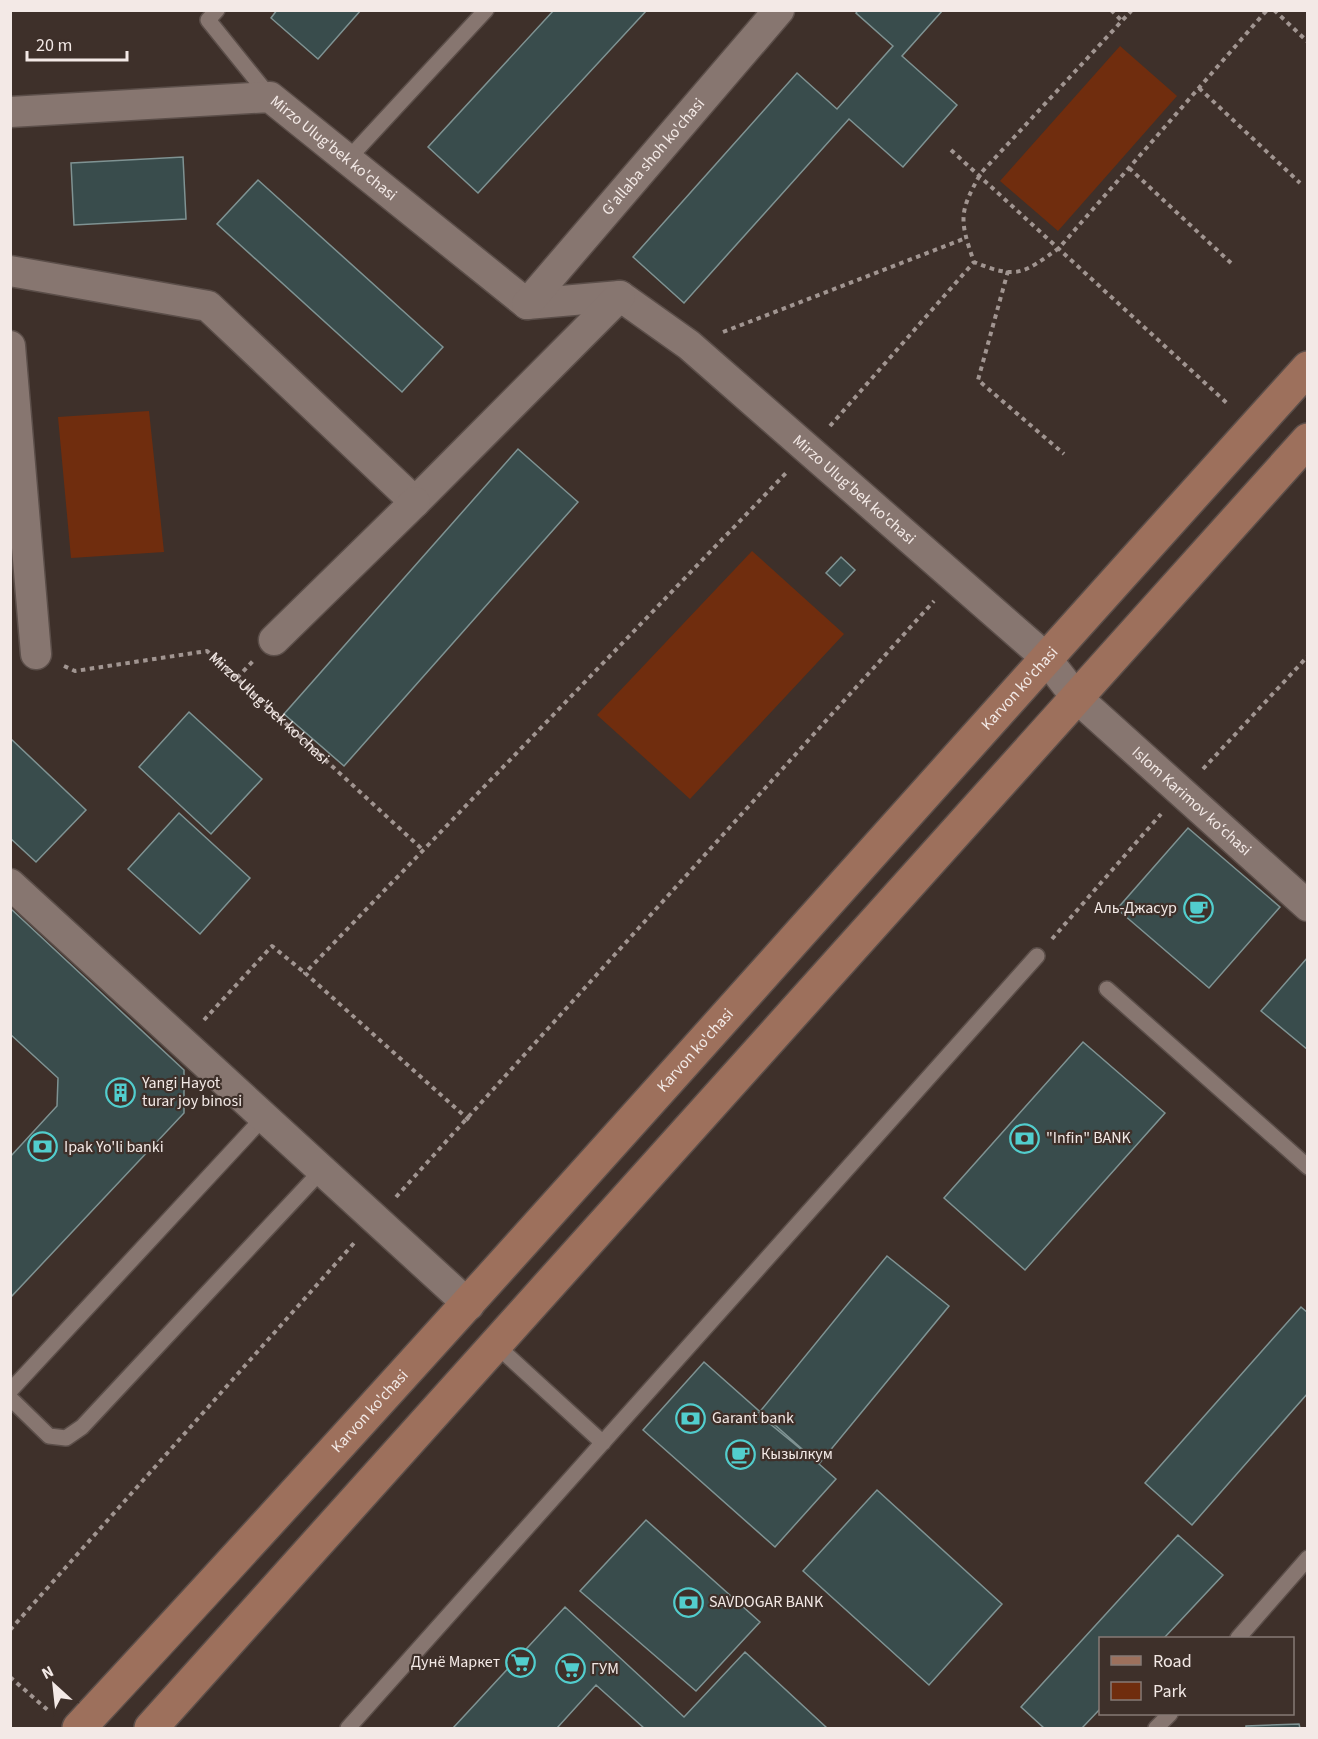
<svg xmlns="http://www.w3.org/2000/svg" width="1318" height="1739" font-family="'Source Sans 3',sans-serif">
<style>
.green{fill:#702d0e}
.building{fill:#394c4c;stroke:#7f9393;stroke-width:1.5}
.lines{fill:none;stroke-linecap:round;stroke-linejoin:round}
.service-casing{stroke:#5b4e49;stroke-width:18}
.minor-casing{stroke:#5b4e49;stroke-width:33}
.secondary-casing{stroke:#5b4e49;stroke-width:36}
.path{stroke:#a19591;stroke-width:4;stroke-dasharray:4.5 4.5;stroke-linecap:butt}
.service{stroke:#877670;stroke-width:15}
.minor{stroke:#877670;stroke-width:30}
.secondary{stroke:#9d705c;stroke-width:33}
.labels{text-anchor:middle;dominant-baseline:central;stroke-width:4.5;stroke-linejoin:round;paint-order:stroke}
.street-label{font-size:16px;fill:#f3e9e6;stroke:#3e302a}
.poi-label{font-size:16px;fill:#f3e9e6;stroke:#3e302a;text-anchor:start}
</style>
<rect width="100%" height="100%" fill="#3e302a"/>
<path class="green" d="M1120,46L1177,96L1058,231L1000,181Z
M149,411L164,552L71,558L58,417Z
M752,551L844,634L690,799L597,715Z"/>
<path class="building" d="M277,10H361L318,59L271,18Z
M554,10H647L478,193L428,147Z
M858,10H943L902,56L957,105L903,167L849,119L684,303L633,257L797,73L837,109L893,46L856,13Z
M183,157L186,219L74,225L71,163Z
M258,180L443,347L402,392L217,224Z
M518,449L578,502L344,766L284,714Z
M841,557L855,570L840,586L826,573Z
M189,712L262,779L211,834L139,767Z
M10,738L86,810L36,862L10,838Z
M179,813L250,878L200,934L128,869Z
M1188,828L1280,907L1209,988L1117,909Z
M10,908L184,1070V1113L10,1298V1157L57,1106L58,1078L10,1034Z
M1308,957V1050L1261,1011Z
M1083,1042L1165,1113L1025,1270L944,1198Z
M887,1256L949,1306L819,1464L758,1414Z
M1301,1307L1308,1313V1393L1192,1525L1145,1483Z
M704,1362L836,1479L775,1547L643,1430Z
M877,1490L1002,1604L929,1685L803,1571Z
M646,1520L760,1622L696,1691L580,1591Z
M1178,1535L1223,1575L1164,1638H1100V1709L1082,1728H1044L1021,1707Z
M565,1607L684,1717L745,1652L827,1728H644L596,1685L557,1728H453Z
M1299,1724L1300,1728H1246V1726Z"/>
<g class="lines">
<defs>
<path id="service" d="M217,10L208,20L270,97
M349,158L486,10
M1107,989L1308,1167
M496,1345L603,1443
M10,1391L264,1117
M10,1398L49,1436L66,1438L82,1427L322,1170
M1238,1638L1308,1558
M348,1728L1037,956
M1156,1728L1170,1714"/>
<g id="minor">
<path id="s2" d="M10,112L270,97L527,304L620,296L689,345L1045,657L1076,697L1308,906"/>
<path d="M10,271L208,306L415,502L620,296"/>
<path id="s3" d="M527,304L779,10"/>
<path d="M10,346L36,654"/>
<path d="M274,640L415,502"/>
<path d="M10,884L469,1305"/>
</g>
<g id="secondary">
<path id="s4" d="M79,1728C495,1280 898,821 1308,368"/>
<path d="M151,1728L1308,440"/>
</g>
</defs>
<use href="#service" class="service-casing"/>
<use href="#minor" class="minor-casing"/>
<use href="#secondary" class="secondary-casing"/>
<g class="path">
<path d="M1111,10L1122,21"/>
<path d="M1132,10L981,173C959,212 959,219 974,262C1017,280 1024,273 1059,248L1267,10"/>
<path d="M1274,10L1308,42"/>
<path d="M1199,88L1300,183"/>
<path d="M951,150L1229,405"/>
<path d="M1129,168L1231,263"/>
<path d="M1008,271L978,380L1064,454"/>
<path d="M723,332L966,238"/>
<path d="M830,426L974,262"/>
<path id="s1" d="M64,666L75,671L207,651L423,850"/>
<path d="M237,678L253,661"/>
<path d="M1203,769L1308,656"/>
<path d="M1052,939L1161,814"/>
<path d="M204,1020L272,946L305,973"/>
<path d="M469,1120L305,973L786,473"/>
<path d="M396,1197L934,601"/>
<path d="M10,1630L355,1242"/>
<path d="M10,1677L50,1712"/>
</g>
<use href="#service" class="service"/>
<use href="#minor" class="minor"/>
<use href="#secondary" class="secondary"/>
</g>
<defs>
<symbol id="cafe-ring" viewBox="-11 -11 22 22"><circle r="9.5" fill="#3e302a" stroke="#52cdcd" stroke-width="1.5"/><path d="M-5.5-4.5H6V0H3Q3 3.5 0 3.5H-2.5Q-5.5 3.5-5.5 0ZM3-3.2v2h1.7v-2ZM-6 4.5H4V6H-6Z" fill="#52cdcd"/></symbol>
<symbol id="building-ring" viewBox="-11 -11 22 22"><circle r="9.5" fill="#3e302a" stroke="#52cdcd" stroke-width="1.5"/><path d="M-4-6H4V6H1V3H-1V6H-4ZM-2.5-4.3h1.7v1.8h-1.7ZM.8-4.3h1.7v1.8H.8ZM-2.5-1h1.7V.8h-1.7ZM.8-1h1.7V.8H.8Z" fill="#52cdcd"/></symbol>
<symbol id="bank-ring" viewBox="-11 -11 22 22"><circle r="9.5" fill="#3e302a" stroke="#52cdcd" stroke-width="1.5"/><path d="M-6-4H6V4H-6ZM0-2.3a2.3 2.3 0 1 0 0 4.6a2.3 2.3 0 1 0 0-4.6Z" fill="#52cdcd"/></symbol>
<symbol id="supermarket-ring" viewBox="-11 -11 22 22"><circle r="9.5" fill="#3e302a" stroke="#52cdcd" stroke-width="1.5"/><path d="M-6-5.5h2.5l.6 2H6L4.5 2H-2.5L-4.4-4H-6ZM-1.5 3.2a1.3 1.3 0 1 0 .1 0ZM3 3.2a1.3 1.3 0 1 0 .1 0Z" fill="#52cdcd"/></symbol>
</defs>
<g fill-rule="evenodd">
<use href="#cafe-ring" x="1182" y="892" width="33" height="33"/>
<use href="#building-ring" x="104" y="1076" width="33" height="33"/>
<use href="#bank-ring" x="1008" y="1122" width="33" height="33"/>
<use href="#bank-ring" x="26" y="1130" width="33" height="33"/>
<use href="#bank-ring" x="674" y="1402" width="33" height="33"/>
<use href="#cafe-ring" x="724" y="1438" width="33" height="33"/>
<use href="#bank-ring" x="672" y="1586" width="33" height="33"/>
<use href="#supermarket-ring" x="504" y="1646" width="33" height="33"/>
<use href="#supermarket-ring" x="554" y="1652" width="33" height="33"/>
</g>
<g class="labels">
<g class="street-label">
<text stroke="none"><textPath href="#s2" startOffset="342">Mirzo Ulug'bek ko'chasi</textPath></text>
<text stroke="none"><textPath href="#s3" startOffset="194">G'allaba shoh ko'chasi</textPath></text>
<text stroke="none"><textPath href="#s2" startOffset="988">Mirzo Ulug'bek ko'chasi</textPath></text>
<text stroke="none"><textPath href="#s4" startOffset="1402">Karvon ko'chasi</textPath></text>
<text stroke="none"><textPath href="#s1" startOffset="230">Mirzo Ulug'bek ko'chasi</textPath></text>
<text stroke="none"><textPath href="#s2" startOffset="1448">Islom Karimov ko‘chasi</textPath></text>
<text stroke="none"><textPath href="#s4" startOffset="916">Karvon ko'chasi</textPath></text>
<text stroke="none"><textPath href="#s4" startOffset="430">Karvon ko'chasi</textPath></text>
</g>
<g class="poi-label">
<text x="1177" y="908" text-anchor="end">Аль-Джасур</text>
<text x="142" y="1083">Yangi Hayot<tspan x="142" dy="18">turar joy binosi</tspan></text>
<text x="1046" y="1138">"Infin" BANK</text>
<text x="64" y="1147">Ipak Yo'li banki</text>
<text x="712" y="1418">Garant bank</text>
<text x="761" y="1454">Кызылкум</text>
<text x="709" y="1602">SAVDOGAR BANK</text>
<text x="500" y="1662" text-anchor="end">Дунё Маркет</text>
<text x="591" y="1669">ГУМ</text>
</g>
</g>
<rect width="1318" height="1739" fill="none" stroke="#f3e9e6" stroke-width="24"/>
<rect x="1099" y="1637" width="195" height="78" fill="#3e302a" stroke="#867a75" stroke-width="1.5"/>
<rect x="1111" y="1656" width="30" height="9" fill="#9d705c" stroke="#867a75" stroke-width="1.5"/>
<text x="1153" y="1667" font-size="18" fill="#f3e9e6">Road</text>
<rect x="1111" y="1682" width="30" height="18" fill="#702d0e" stroke="#867a75" stroke-width="1.5"/>
<text x="1153" y="1697" font-size="18" fill="#f3e9e6">Park</text>
<g transform="translate(54 1685) rotate(333)" stroke="#3e302a" stroke-width="4.5" paint-order="stroke">
<path d="M0-4.5L10 22L0 15L-10 22Z" fill="#f3e9e6"/>
<text y="-9" font-size="16" font-weight="bold" text-anchor="middle" fill="#f3e9e6">N</text>
</g>
<path d="M27 51v9h100v-9" fill="none" stroke="#f3e9e6" stroke-width="3"/>
<text x="36" y="51" font-size="18" fill="#f3e9e6" stroke="#3e302a" stroke-width="4.5" paint-order="stroke">20 m</text>
</svg>
